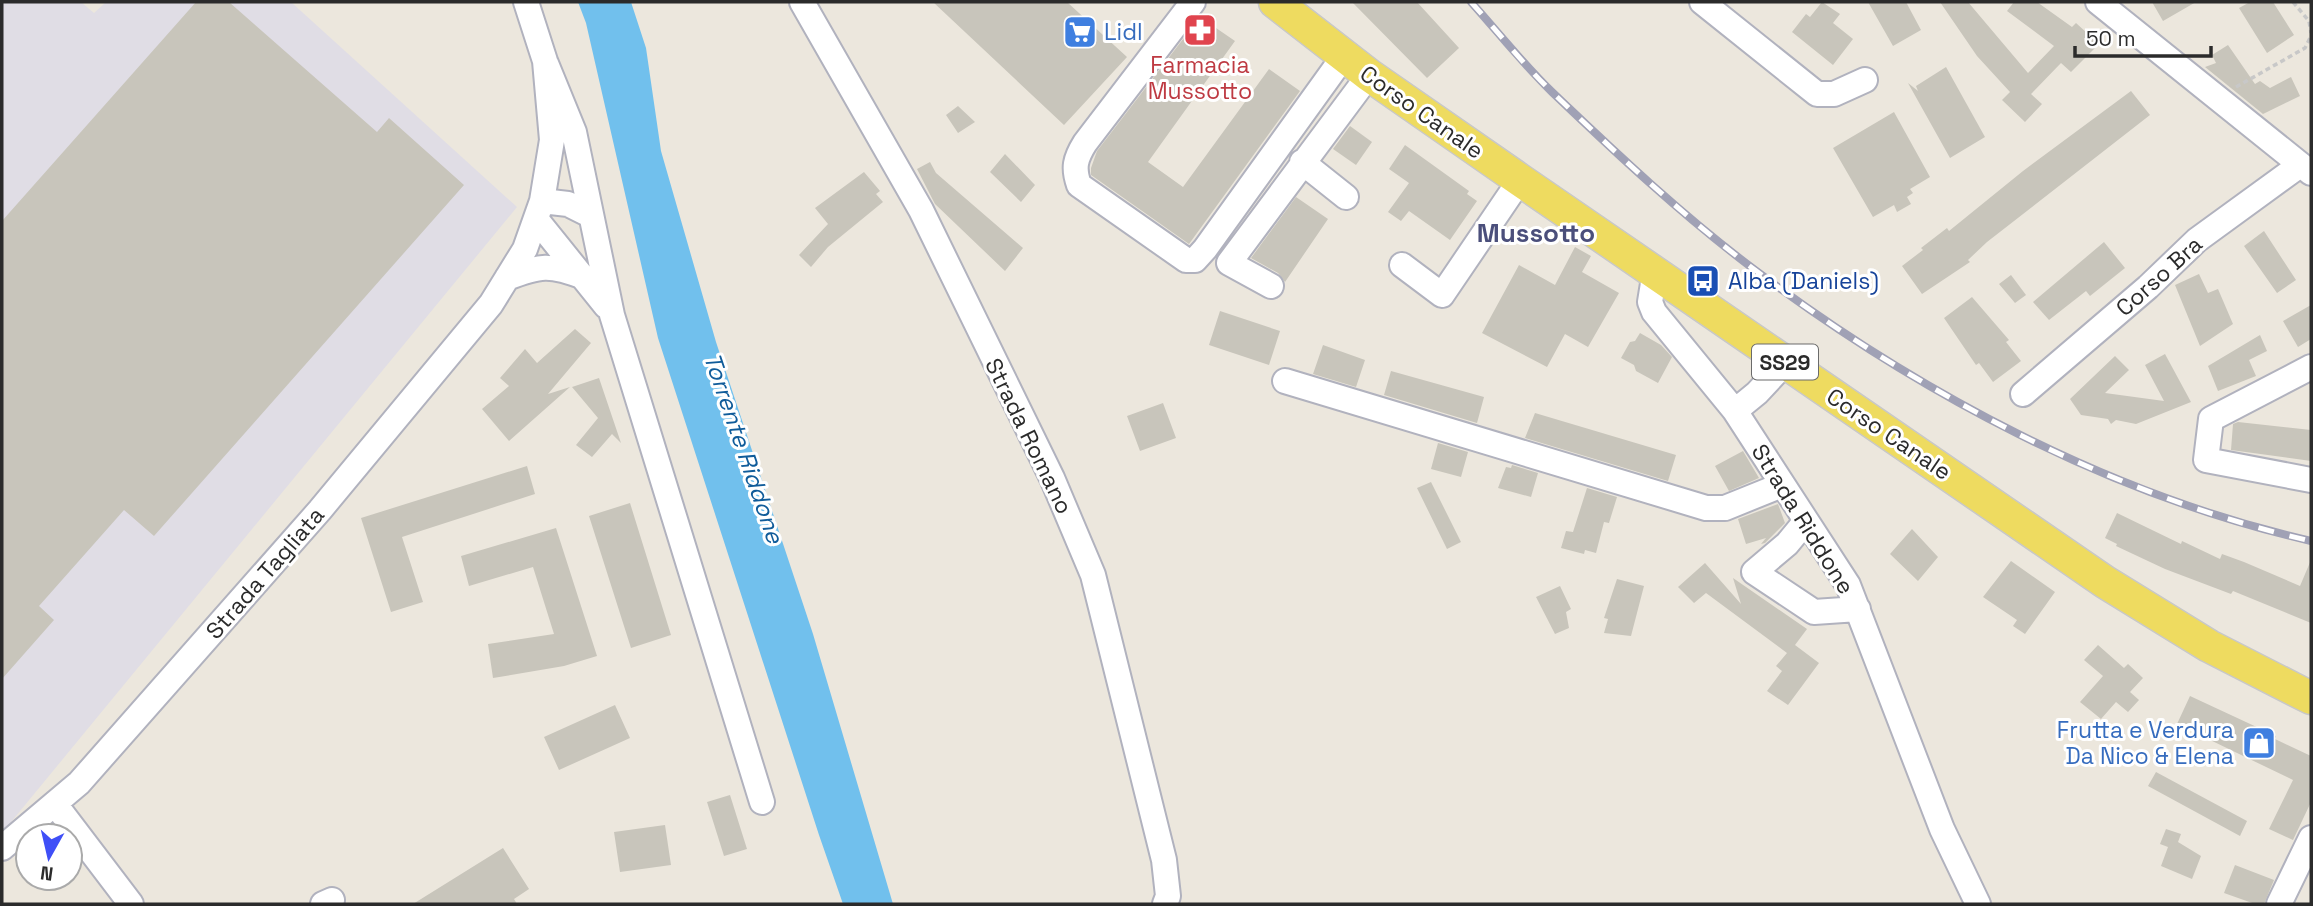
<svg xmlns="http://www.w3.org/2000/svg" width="2313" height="906" font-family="'Space Grotesk',sans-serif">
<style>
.industrial{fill:#e0dde5}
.water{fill:#71c0ed}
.building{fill:#c8c5bb}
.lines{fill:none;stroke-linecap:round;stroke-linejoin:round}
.minor-casing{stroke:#b1b2be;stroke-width:28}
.major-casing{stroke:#c8c8c8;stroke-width:35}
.path{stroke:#c8c8c8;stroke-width:3.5;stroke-dasharray:5 3.5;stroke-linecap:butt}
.minor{stroke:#fff;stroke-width:24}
.major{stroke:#eedb60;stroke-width:32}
.rail-casing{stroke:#a0a1b5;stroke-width:8}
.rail{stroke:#fff;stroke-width:5;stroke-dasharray:16;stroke-linecap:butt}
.labels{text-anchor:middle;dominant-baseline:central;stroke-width:6;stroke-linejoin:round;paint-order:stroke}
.shield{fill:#fff;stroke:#6b6b6b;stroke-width:2}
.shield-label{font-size:21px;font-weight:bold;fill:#2b2b2b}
.shop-label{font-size:23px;fill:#366cbe;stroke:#fff;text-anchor:start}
.health-label{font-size:23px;fill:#be3a42;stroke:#fff}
.street-label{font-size:23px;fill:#2b2b2b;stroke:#fff}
.transit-label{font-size:23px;fill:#164399;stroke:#fff;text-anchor:start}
.water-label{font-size:24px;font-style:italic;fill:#105c9a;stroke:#fff}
.quarter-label{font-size:26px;font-weight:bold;fill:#4b4f7b;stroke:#fff}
</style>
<rect width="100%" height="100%" fill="#ece7dd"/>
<path class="industrial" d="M2,2H81L94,13L106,2H291L517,207L2,833Z"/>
<path class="water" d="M578,2H631L646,48L661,151L716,342L813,634L893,904H843L819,835L658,338L586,23Z"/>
<path class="building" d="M196,2H229L377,132L389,118L464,185L154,536L124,510L39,606L54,620L2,679V221Z
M933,2H1067L1127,57L1064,125Z
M1352,2H1417L1459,48L1427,78Z
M1822,2L1840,14L1833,23L1853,39L1833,65L1792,32L1806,14L1810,17Z
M1868,2H1906L1921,30L1893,46Z
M1940,2H1968L2028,73L2054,46L2007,11L2014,2H2037L2072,27L2076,23L2099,44L2071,72L2061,63L2031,94L2042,104L2025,122L2002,100L2010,92L1977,56Z
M2152,2H2196L2163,21Z
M2250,2H2273L2294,35L2267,53L2239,8Z
M1200,17L1235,41L1148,162L1183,187L1269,69L1300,91L1189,244L1091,175V168L1097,151Z
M2228,45L2255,84L2260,81L2270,88L2291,77L2300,96L2263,114L2205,67L2216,63L2212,55Z
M1946,67L1985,137L1950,158L1908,83L1918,91L1916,86Z
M2131,91L2150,115L1987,242L1968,260L1970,262L1922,294L1902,266L1923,250L1921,248L1947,228L1949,231L2023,171Z
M958,106L975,122L958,133L946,115Z
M1894,112L1930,177L1910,189L1913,193L1907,197L1911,204L1897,212L1894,205L1873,217L1833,148Z
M1350,126L1372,142L1356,165L1333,149Z
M1405,145L1469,191L1467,194L1477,201L1450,240L1409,211L1401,221L1388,212L1409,183L1389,169Z
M1005,154L1035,185L1021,202L990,172Z
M930,162L936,173L1023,248L1005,271L935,204L917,169Z
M864,172L880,191L876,194L883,202L828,247L811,267L799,255L828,224L815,208Z
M1296,197L1328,219L1285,282L1278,273L1251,258Z
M2264,231L2296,280L2277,293L2244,246Z
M2104,242L2125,268L2090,296L2086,291L2049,320L2033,302Z
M1575,247L1591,256L1582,272L1619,293L1588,347L1565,334L1547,367L1482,333L1519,265L1555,285Z
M2199,274L2208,293L2218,289L2233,324L2200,346L2175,285Z
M2011,275L2026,295L2015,303L1999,284Z
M1972,297L2009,340L2006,342L2021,361L1993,382L1979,363L1976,365L1944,318Z
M2311,305V339L2298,347L2283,321Z
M1220,311L1280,331L1269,365L1209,345Z
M575,329L591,343L548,394L570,387L509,441L482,409L509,386L500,378L525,349L537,363Z
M1640,333L1661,345L1672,357L1658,383L1636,371L1634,365L1621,358L1630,342L1635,341Z
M2260,335L2267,351L2249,360L2256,376L2218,391L2208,366Z
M1323,345L1365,360L1356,387L1313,374Z
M2165,354L2191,402L2136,424L2116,420L2111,424L2108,419L2081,415L2070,399L2115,356L2129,370L2105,393L2164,401L2145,365Z
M1391,371L1484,397L1477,423L1384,395Z
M599,378L621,443L612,434L592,457L576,445L598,418L572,387Z
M1163,403L1176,438L1140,451L1127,416Z
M1535,413L1676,455L1668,481L1525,438Z
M2238,422L2311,430V461L2231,450L2233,424Z
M1438,443L1468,452L1461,477L1431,469Z
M1743,451L1759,478L1729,491L1715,466Z
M1512,465L1538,473L1531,497L1498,488L1506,467L1511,468Z
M527,466L535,494L402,537L423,602L391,612L361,518Z
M1431,482L1461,542L1447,549L1417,488Z
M1587,488L1617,497L1609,523L1604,522L1596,553L1585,550L1584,554L1561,548L1566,531L1573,532Z
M630,503L671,635L631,648L589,516Z
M1778,504L1785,523L1765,543L1761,544L1766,538L1746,544L1738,519Z
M2117,513L2181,544L2182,541L2220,559L2222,554L2244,562L2300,586L2311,560V623L2233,591L2231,594L2165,569L2116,546L2117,544L2105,538Z
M556,528L597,656L564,666L493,678L488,644L554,634L533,567L469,586L461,556Z
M1912,529L1938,557L1918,581L1890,554Z
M2011,561L2055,592L2025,634L2013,626L2017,620L1983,597Z
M1705,563L1741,604L1733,578L1807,629L1795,645L1819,663L1788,705L1767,691L1782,671L1776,666L1787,653L1706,593L1694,603L1678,587Z
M1617,579L1644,586L1631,636L1604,633L1608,619L1604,618Z
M1560,586L1571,609L1566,612L1569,628L1555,634L1536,597Z
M2098,645L2124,668L2128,664L2143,678L2130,692L2139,700L2128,712L2116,702L2101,719L2080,702L2103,676L2084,660Z
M2190,696L2276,736L2275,739L2311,756V802L2293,840L2269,829L2293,780L2177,724Z
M615,705L630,738L559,770L544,737Z
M2156,772L2247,821L2240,836L2148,786Z
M730,795L747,849L724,856L707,802Z
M665,825L671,865L620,872L614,832Z
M2166,829L2181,834L2178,842L2201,856L2192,879L2161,866L2168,847L2160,844Z
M503,848L529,889L514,899L517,904H413Z
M2235,865L2274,880L2264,904H2255L2224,893Z"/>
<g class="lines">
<defs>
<path id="minor" d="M526,2L545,61L574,132L612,315L762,802
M802,2L921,210L1052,478L1093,575L1164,860L1168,896L1165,904
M1193,2L1085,143C1075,159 1073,168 1079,185L1186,260H1195L1205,249L1344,56
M1702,2L1817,94H1834L1865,80
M2098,2L2311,173
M1302,162L1346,197
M542,201L568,204L590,215
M536,219L606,306
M1402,265L1442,295L1520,180
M1655,271L1650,302L1654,312L1735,411L1848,585L1942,829L1978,904
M507,278C540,265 550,264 584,277
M1271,286L1229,263L1369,75
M2311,367L2211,419L2206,460L2311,480
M1285,381L1706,508H1725L1782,485
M2023,394L2148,287L2197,240L2300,165
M1735,411L1757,393L1785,363
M1806,521L1787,544L1754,572L1814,612L1858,609
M55,804L131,904
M2,848L79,783L320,510L491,304L525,249L542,201L552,140L545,61
M323,904L332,900
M2279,904L2311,838"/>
<path id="major" d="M1275,2L1369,75L1520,180L2105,582L2209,646L2311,698"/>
</defs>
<use href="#minor" class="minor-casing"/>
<use href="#major" class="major-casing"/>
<path class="path" d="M2293,2L2309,21L2311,33
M2236,87L2305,48L2311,36"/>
<use href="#minor" class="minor"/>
<use href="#major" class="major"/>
<defs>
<path id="rail" d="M1471,2C1498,32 1523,64 1552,92C1617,154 1683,216 1755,270C1919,393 2110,495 2311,541"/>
</defs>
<use href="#rail" class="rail-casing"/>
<use href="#rail" class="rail"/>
</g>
<defs>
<symbol id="pharmacy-square" viewBox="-11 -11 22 22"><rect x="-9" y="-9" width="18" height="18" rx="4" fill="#e0444e" stroke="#fff"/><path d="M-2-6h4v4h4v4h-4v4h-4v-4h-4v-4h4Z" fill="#fff"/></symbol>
<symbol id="supermarket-square" viewBox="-11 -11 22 22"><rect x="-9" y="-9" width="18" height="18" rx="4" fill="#3f7fe0" stroke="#fff"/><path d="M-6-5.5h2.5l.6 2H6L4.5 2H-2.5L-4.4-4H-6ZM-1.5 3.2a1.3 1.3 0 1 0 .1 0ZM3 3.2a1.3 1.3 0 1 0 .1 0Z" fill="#fff"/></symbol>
<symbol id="bus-square" viewBox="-11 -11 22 22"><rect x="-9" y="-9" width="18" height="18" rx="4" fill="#1a4fb4" stroke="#fff"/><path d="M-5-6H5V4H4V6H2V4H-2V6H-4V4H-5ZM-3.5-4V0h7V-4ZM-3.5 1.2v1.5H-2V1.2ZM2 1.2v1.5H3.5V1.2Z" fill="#fff"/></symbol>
<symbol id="shop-square" viewBox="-11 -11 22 22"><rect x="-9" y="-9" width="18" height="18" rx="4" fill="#3f7fe0" stroke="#fff"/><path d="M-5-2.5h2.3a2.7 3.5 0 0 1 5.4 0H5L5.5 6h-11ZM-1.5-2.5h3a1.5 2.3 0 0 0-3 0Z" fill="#fff"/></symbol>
</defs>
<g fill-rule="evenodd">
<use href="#pharmacy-square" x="1181" y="11" width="38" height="38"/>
<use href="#supermarket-square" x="1061" y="13" width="38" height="38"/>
<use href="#bus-square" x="1684" y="262" width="38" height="38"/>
<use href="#shop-square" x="2240" y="724" width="38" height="38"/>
</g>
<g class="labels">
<rect class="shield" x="1752" y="344.5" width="66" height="35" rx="5"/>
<g class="shield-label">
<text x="1785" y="362">SS29</text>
</g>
<g class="shop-label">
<text x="1104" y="32">Lidl</text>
<text x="2234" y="730" text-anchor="end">Frutta e Verdura<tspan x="2234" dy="26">Da Nico &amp; Elena</tspan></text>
</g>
<g class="health-label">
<text x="1200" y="65">Farmacia<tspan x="1200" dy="26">Mussotto</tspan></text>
</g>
<g class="street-label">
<text transform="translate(1422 112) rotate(35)">Corso Canale</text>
<text transform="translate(2159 276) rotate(-42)">Corso Bra</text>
<text transform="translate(1889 434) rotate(34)">Corso Canale</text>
<text transform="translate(1029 436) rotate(64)">Strada Romano</text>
<text transform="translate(1803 519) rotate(58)">Strada Riddone</text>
<text transform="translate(265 573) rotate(-49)">Strada Tagliata</text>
</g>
<g class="transit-label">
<text x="1728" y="281">Alba (Daniels)</text>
</g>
<g class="water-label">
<text transform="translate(744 448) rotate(71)">Torrente Riddone</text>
</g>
<g class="quarter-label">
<text x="1536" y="233">Mussotto</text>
</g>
</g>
<rect width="2313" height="906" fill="none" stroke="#2b2b2b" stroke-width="7"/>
<g transform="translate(49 857) rotate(188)"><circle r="33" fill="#ffffff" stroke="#aaaaaa" stroke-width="2"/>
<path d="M0-5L12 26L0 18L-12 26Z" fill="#3f4ff7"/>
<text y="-10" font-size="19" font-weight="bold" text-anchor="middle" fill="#2b2b2b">N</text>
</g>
<path d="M2075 46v10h136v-10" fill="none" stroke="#2b2b2b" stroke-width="3.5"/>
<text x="2086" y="46" font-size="21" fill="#2b2b2b" stroke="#ffffff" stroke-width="5" paint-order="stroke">50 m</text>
</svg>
